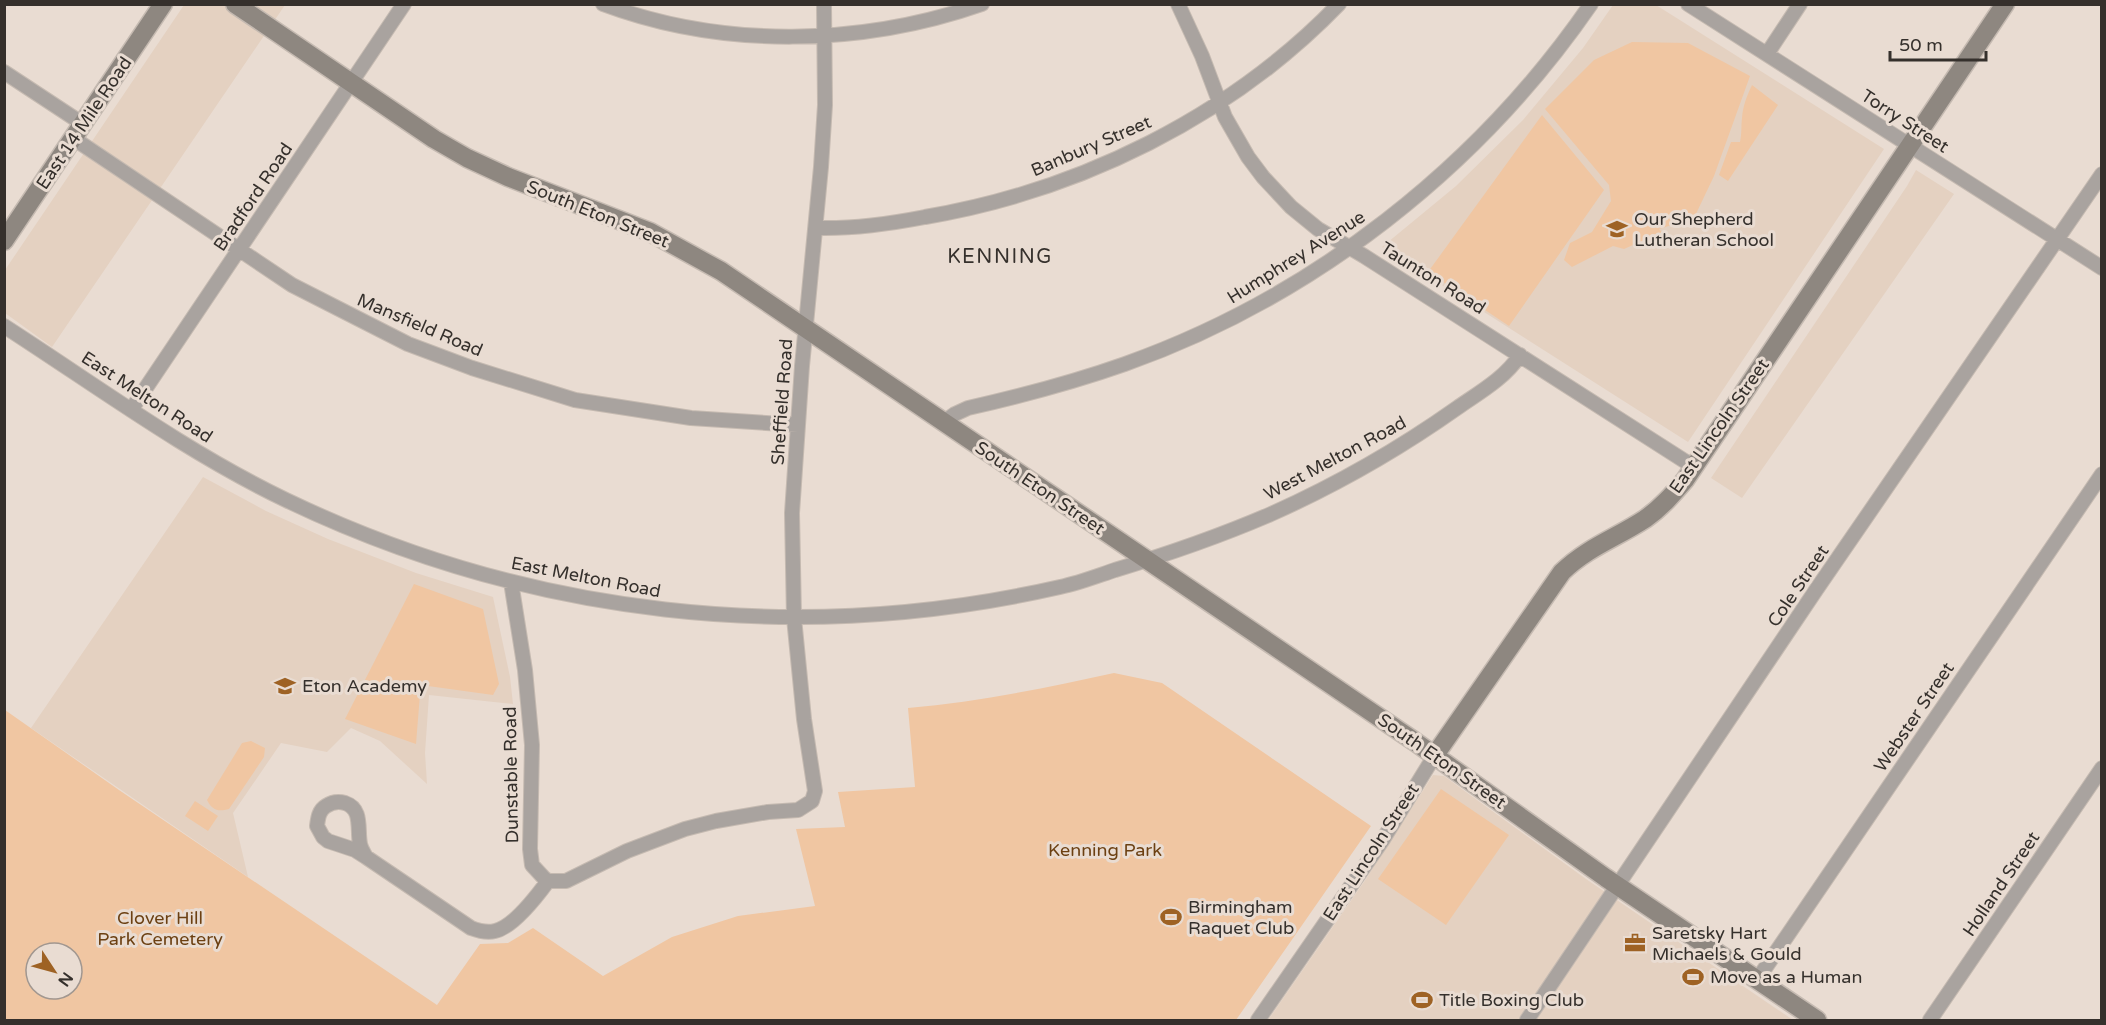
<svg xmlns="http://www.w3.org/2000/svg" width="2106" height="1025" font-family="'Varela Round',sans-serif">
<style>
.built{fill:#e4d1c1}
.green{fill:#f0c6a2;fill-rule:evenodd}
.lines{fill:none;stroke-linecap:round;stroke-linejoin:round}
.street-casing{stroke:#c5bab1;stroke-width:16}
.secondary-casing{stroke:#c5bab1;stroke-width:21}
.street{stroke:#a9a39f;stroke-width:14}
.secondary{stroke:#8e8780;stroke-width:18}
.labels{text-anchor:middle;dominant-baseline:central;stroke-width:6;stroke-linejoin:round;paint-order:stroke}
.street-label{font-size:18px;fill:#35302c;stroke:#e9dcd2}
.poi-label{font-size:18px;fill:#35302c;stroke:#e9dcd2;text-anchor:start}
.park-label{font-size:18px;fill:#6c4012;stroke:#e9dcd2}
.neighbourhood-label{font-size:20px;letter-spacing:1.5px;fill:#35302c;stroke:#e9dcd2}
</style>
<rect width="100%" height="100%" fill="#e9dcd2"/>
<path class="built" d="M184,5H285L52,347L5,313V270Z
M1613,5H1656L1884,149L1688,442L1382,247L1456,186L1523,120L1583,48Z
M1916,170L1954,194L1742,498L1711,478L1907,186Z
M203,477L266,511L328,539L416,573L493,597L510,677L513,704L429,695L425,753L427,784L380,741L351,728L327,752L281,743L233,813L248,877L31,728Z
M1433,775L1444,776L1586,879L1793,1020H1268L1364,882Z"/>
<path class="green" d="M1632,42L1688,43L1750,76L1714,176L1694,218L1659,229L1662,232L1624,249L1613,246L1572,267L1564,260L1570,243L1592,232L1611,201L1609,185L1545,109L1594,60Z
M1752,85L1778,105L1728,181L1719,175L1731,142H1740C1742,133 1741,126 1742,118C1743,105 1747,96 1752,85Z
M1542,115L1604,190L1509,326L1428,272Z
M414,584L483,609L499,684L493,695L428,686L420,694L416,744L345,719Z
M1114,673L1162,683L1371,826L1236,1020H5V710L119,790L437,1005L480,944L508,943L533,928L603,976L672,937L738,916L815,906L796,829L845,827L838,792L915,787L908,708C978,702 1046,688 1114,673ZM36,953H72V989H36Z
M251,741L265,748L264,757L229,809C218,812 212,810 207,800L242,743Z
M1441,789L1509,835L1446,925L1378,879Z
M195,801L218,816L208,831L185,816Z"/>
<g class="lines">
<defs>
<path id="street" d="M603,4C723,49 862,46 982,4
M1178,4L1202,56L1225,117L1248,157L1263,177L1291,207L1318,229L1364,256L1694,467
M1688,4L2102,268
M1767,54L1800,4
M4,72L83,124
M73,138L292,285L408,344L472,368L575,400L691,418L798,425
M817,228C853,229 889,224 925,217C1079,191 1230,117 1339,4
M4,326C97,386 186,452 286,500C528,616 797,647 1060,587C1079,583 1097,576 1115,570C1168,554 1220,536 1271,514C1336,485 1399,449 1457,408C1480,392 1505,378 1520,355
M131,410L404,4
M944,422L955,414L968,408C1021,396 1074,382 1125,364C1313,297 1478,168 1591,4
M511,582L525,670L532,745L530,849L532,865L544,878L548,881H566L627,851L685,829L716,821L768,812L798,810L812,801L815,791L804,719L794,618L792,513L802,366L821,167L825,105L824,4
M366,857L355,850L328,841L323,837L317,826C318,818 319,810 326,806C332,802 338,801 345,803C363,809 357,829 360,844C361,849 364,853 366,857L471,928C479,931 487,933 495,931C513,927 537,896 548,881
M1757,980L2102,474
M1258,1020L1382,841L1435,755
M1527,1020L1816,590L2102,174
M1930,1020L2102,768"/>
<path id="secondary" d="M235,4L434,139L467,158L508,177L650,232L721,271L1414,741L1606,878L1817,1020
M4,241L163,4
M1435,755L1562,572C1588,547 1616,538 1645,519C1661,508 1673,494 1685,480L2005,4"/>
</defs>
<use href="#street" class="street-casing"/>
<use href="#secondary" class="secondary-casing"/>
<use href="#street" class="street"/>
<use href="#secondary" class="secondary"/>
</g>
<defs>
<symbol id="school-bare" viewBox="-9 -9 18 18"><path d="M0-5L7-2L0 1L-7-2ZM-4 1L0 2.5L4 1V4Q0 6-4 4Z" fill="#9e6224" stroke="#e9dcd2" stroke-width="2.5" paint-order="stroke"/></symbol>
<symbol id="stadium-bare" viewBox="-9 -9 18 18"><path d="M0-5a6.5 5 0 1 0 0 10a6.5 5 0 1 0 0-10ZM-3.5-1.8h7v3.6h-7Z" fill="#9e6224" stroke="#e9dcd2" stroke-width="2.5" paint-order="stroke"/></symbol>
<symbol id="office-bare" viewBox="-9 -9 18 18"><path d="M-6-3h4V-5.5h4V-3h4V5H-6ZM-1-4.5V-3h2v-1.5ZM-6 0V1H6V0Z" fill="#9e6224" stroke="#e9dcd2" stroke-width="2.5" paint-order="stroke"/></symbol>
</defs>
<g fill-rule="evenodd">
<use href="#school-bare" x="1602" y="214" width="30" height="30"/>
<use href="#school-bare" x="270" y="671" width="30" height="30"/>
<use href="#stadium-bare" x="1156" y="902" width="30" height="30"/>
<use href="#office-bare" x="1620" y="928" width="30" height="30"/>
<use href="#stadium-bare" x="1678" y="962" width="30" height="30"/>
<use href="#stadium-bare" x="1407" y="985" width="30" height="30"/>
</g>
<g class="labels">
<g class="street-label">
<text transform="translate(1905 121) rotate(33)">Torry Street</text>
<text transform="translate(84 123) rotate(-56)">East 14 Mile Road</text>
<text transform="translate(1091 146) rotate(-23)">Banbury Street</text>
<text transform="translate(253 197) rotate(-56)">Bradford Road</text>
<text transform="translate(598 214) rotate(22)">South Eton Street</text>
<text transform="translate(1296 257) rotate(-32)">Humphrey Avenue</text>
<text transform="translate(1433 278) rotate(32)">Taunton Road</text>
<text transform="translate(420 325) rotate(23)">Mansfield Road</text>
<text transform="translate(147 397) rotate(33)">East Melton Road</text>
<text transform="translate(782 402) rotate(-86)">Sheffield Road</text>
<text transform="translate(1719 426) rotate(-55)">East Lincoln Street</text>
<text transform="translate(1335 458) rotate(-28)">West Melton Road</text>
<text transform="translate(1040 488) rotate(34)">South Eton Street</text>
<text transform="translate(586 577) rotate(11)">East Melton Road</text>
<text transform="translate(1798 586) rotate(-56)">Cole Street</text>
<text transform="translate(1914 717) rotate(-56)">Webster Street</text>
<text transform="translate(1442 761) rotate(35)">South Eton Street</text>
<text transform="translate(511 775) rotate(-91)">Dunstable Road</text>
<text transform="translate(1371 852) rotate(-57)">East Lincoln Street</text>
<text transform="translate(2001 884) rotate(-56)">Holland Street</text>
</g>
<g class="poi-label">
<text x="1634" y="219">Our Shepherd<tspan x="1634" dy="21">Lutheran School</tspan></text>
<text x="302" y="686">Eton Academy</text>
<text x="1188" y="907">Birmingham<tspan x="1188" dy="21">Raquet Club</tspan></text>
<text x="1652" y="933">Saretsky Hart<tspan x="1652" dy="21">Michaels &amp; Gould</tspan></text>
<text x="1710" y="977">Move as a Human</text>
<text x="1439" y="1000">Title Boxing Club</text>
</g>
<g class="park-label">
<text x="1105" y="850">Kenning Park</text>
<text x="160" y="918">Clover Hill<tspan x="160" dy="21">Park Cemetery</tspan></text>
</g>
<g class="neighbourhood-label">
<text x="1000" y="257">KENNING</text>
</g>
</g>
<rect width="2106" height="1025" fill="none" stroke="#35302c" stroke-width="12"/>
<g transform="translate(54 971) rotate(126)"><circle r="28" fill="#e9dcd2" stroke="#a19790" stroke-width="1.5"/>
<path d="M0-4.5L10 22L0 15L-10 22Z" fill="#9e6224"/>
<text y="-9" font-size="16" font-weight="bold" text-anchor="middle" fill="#35302c">N</text>
</g>
<path d="M1890 51v9h96v-9" fill="none" stroke="#35302c" stroke-width="3"/>
<text x="1899" y="51" font-size="18" fill="#35302c" stroke="#e9dcd2" stroke-width="4.5" paint-order="stroke">50 m</text>
</svg>
